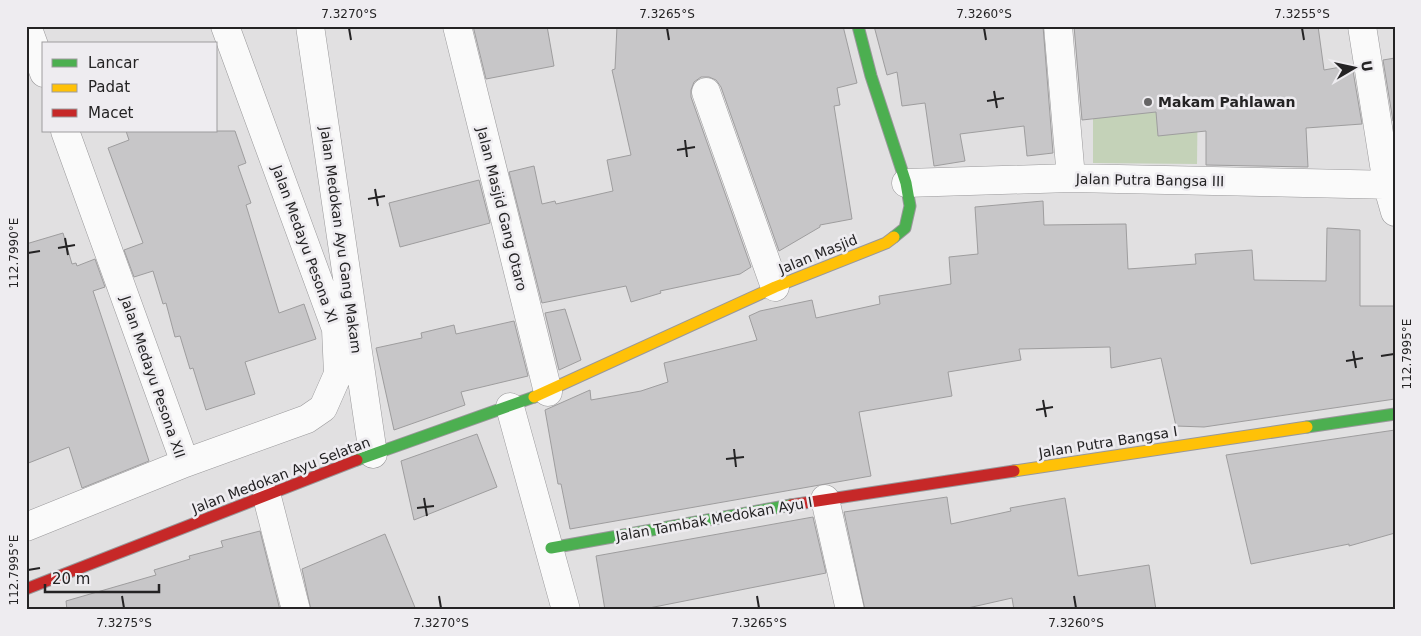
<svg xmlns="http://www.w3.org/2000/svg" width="1421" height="636" font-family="'DejaVu Sans',sans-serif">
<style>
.green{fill:#c4d2b8}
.building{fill:#c7c6c8;stroke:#9e9d9e}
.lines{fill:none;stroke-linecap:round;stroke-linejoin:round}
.street-casing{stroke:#99989a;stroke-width:29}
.fast-casing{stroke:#99989a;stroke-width:13}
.slow-casing{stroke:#99989a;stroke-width:13}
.jam-casing{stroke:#99989a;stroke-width:13}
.street{stroke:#fafafa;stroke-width:28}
.fast{stroke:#4caf50;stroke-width:11}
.slow{stroke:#ffc107;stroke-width:11}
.jam{stroke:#c62828;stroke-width:11}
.ticks{fill:none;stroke:#242324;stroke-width:2}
.poi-dot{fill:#666566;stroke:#eeecf0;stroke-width:2}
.labels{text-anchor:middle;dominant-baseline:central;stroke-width:5;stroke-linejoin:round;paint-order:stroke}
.poi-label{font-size:14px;font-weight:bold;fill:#242324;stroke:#eeecf0;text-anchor:start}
.street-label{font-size:14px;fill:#242324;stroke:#eeecf0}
.neatline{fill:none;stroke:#242324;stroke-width:2}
.ticks-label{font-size:12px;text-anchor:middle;fill:#242324}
</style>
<rect width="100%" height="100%" fill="#e1e0e1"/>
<path class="green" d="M1093,79L1198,80L1197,164L1093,163Z"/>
<path class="building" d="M473,26H547L554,66L486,79Z
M617,26H843L857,83L837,88L840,105L834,106L852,219L820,225V227L779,251L721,87L716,80L709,77H701L694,82L691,90V97L751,267L740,274L660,291L661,293L631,302L626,286L542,303L509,172L534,166L542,204L555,201L556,204L613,191L607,160L631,155L612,70L615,69Z
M874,26H1043L1053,153L1027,156L1024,126L960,134L965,161L934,166L925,103L902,106L897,72L887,75Z
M1074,26H1318L1324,70L1352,65L1362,124L1306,128L1308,167L1206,165V131L1158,136L1156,112L1082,120Z
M1395,58V121H1393L1383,60Z
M126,131H235L246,163L238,166L251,203L246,205L279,313L304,304L316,339L245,362L255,394L206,410L193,368L190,369L180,336L175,337L166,303L163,304L153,271L134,277L124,250L143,243L108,148L129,140Z
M479,180L490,223L400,247L389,203Z
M1043,201L1044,225L1126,224L1128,269L1196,264L1195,254L1252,250L1254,280L1326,281L1327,228L1360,230V306H1395V399L1204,427L1176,426L1161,358L1111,368L1110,347L1019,349L1021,360L948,372L952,396L859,412L871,476L570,529L561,484H558L545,410L590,390L591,400L641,391L668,382L664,363L757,340L749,316L760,311L812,300L816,318L880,304L879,296L951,284L949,257L978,254L975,207Z
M63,233L72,264L76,263L77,266L95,259L105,287L93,291L149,461L82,488L69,447L26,464V244Z
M565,309L581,360L559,370L545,313Z
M514,321L528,376L461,392L465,405L394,430L376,348L422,338L421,333L454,325L456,334Z
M1395,430V533L1349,546V544L1251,564L1226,455Z
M477,434L497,487L414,520L401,461Z
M947,497L951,524L1011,511L1010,508L1065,498L1078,576L1149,565L1156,610H1014L1012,598L959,610H865L844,512Z
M813,517L826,573L639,610H605L596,556Z
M260,531L280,610H67L66,601L156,575L154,570L190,559L189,556L223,547L221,541Z
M385,534L416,610H311L302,569Z"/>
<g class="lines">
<defs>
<path id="street" d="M27,26L44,73
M310,26L373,454
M457,26L548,392
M1058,26L1071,178
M1362,26L1387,184L1395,212
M706,92L775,287
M906,183L1071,178L1395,185
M510,407L566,610
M185,463L307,419L323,408L338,374L336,329L225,26
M267,497L296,610
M825,499L850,610
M26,527L185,463L65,131"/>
<path id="fast" d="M858,26L871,76L906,183L910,206L905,228L894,237
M1307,427L1395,414
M357,460L534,397
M551,548L791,505"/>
<path id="slow" d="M534,397L775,287L886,243L894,237
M1014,471L1307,427"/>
<path id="jam" d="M791,505L1014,471
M26,589L357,460"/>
</defs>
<use href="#street" class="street-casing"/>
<use href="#fast" class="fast-casing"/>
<use href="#slow" class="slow-casing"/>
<use href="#jam" class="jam-casing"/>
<use href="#street" class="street"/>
<use href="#fast" class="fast"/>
<use href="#slow" class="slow"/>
<use href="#jam" class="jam"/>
</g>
<path class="ticks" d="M349,28L351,40M667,28L669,40M984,28L986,40M1302,28L1304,40M994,91L997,108M987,101L1004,98M685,140L687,157M677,150L695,147M375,189L378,206M368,199L385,196M65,238L68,255M58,248L75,245M28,253L40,251M1353,351L1356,368M1381,356L1394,354M1346,361L1363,358M1043,400L1046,417M1036,410L1053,407M734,449L736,467M726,459L744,457M424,498L427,516M417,508L434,506M28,570L40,568M122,596L124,608M439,596L441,608M757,596L759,608M1074,596L1076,608"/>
<circle class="poi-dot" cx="1148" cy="102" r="5"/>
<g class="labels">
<g class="poi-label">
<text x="1158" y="102">Makam Pahlawan</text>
</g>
<g class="street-label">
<text transform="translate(1150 180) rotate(1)">Jalan Putra Bangsa III</text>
<text transform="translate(502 209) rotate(76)">Jalan Masjid Gang Otaro</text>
<text transform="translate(341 240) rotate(82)">Jalan Medokan Ayu Gang Makam</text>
<text transform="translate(305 244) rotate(70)">Jalan Medayu Pesona XI</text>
<text transform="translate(818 254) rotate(-22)">Jalan Masjid</text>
<text transform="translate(153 377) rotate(71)">Jalan Medayu Pesona XII</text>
<text transform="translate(1108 442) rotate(-9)">Jalan Putra Bangsa I</text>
<text transform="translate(281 475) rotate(-21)">Jalan Medokan Ayu Selatan</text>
<text transform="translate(714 519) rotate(-10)">Jalan Tambak Medokan Ayu I</text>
</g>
</g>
<rect width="1421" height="636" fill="none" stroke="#eeecf0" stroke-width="55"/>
<rect x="42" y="42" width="175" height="90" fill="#eeecf0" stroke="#9d9c9e"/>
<rect x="52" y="59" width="25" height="8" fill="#4caf50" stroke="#9d9c9e"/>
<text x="88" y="68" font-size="15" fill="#242324">Lancar</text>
<rect x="52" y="84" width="25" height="8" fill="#ffc107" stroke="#9d9c9e"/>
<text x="88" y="92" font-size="15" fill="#242324">Padat</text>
<rect x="52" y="109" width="25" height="8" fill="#c62828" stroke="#9d9c9e"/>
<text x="88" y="118" font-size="15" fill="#242324">Macet</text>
<g transform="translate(1354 68) rotate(81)" stroke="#eeecf0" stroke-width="4" paint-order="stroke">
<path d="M0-4L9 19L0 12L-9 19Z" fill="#242324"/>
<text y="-8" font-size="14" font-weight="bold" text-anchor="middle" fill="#242324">U</text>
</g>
<path d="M45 584v8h114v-8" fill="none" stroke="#242324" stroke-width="2.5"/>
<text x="52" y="584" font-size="15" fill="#242324" stroke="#eeecf0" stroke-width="4" paint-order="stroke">20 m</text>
<rect x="28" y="28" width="1366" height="580" class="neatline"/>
<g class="ticks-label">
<text x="349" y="18">7.3270°S</text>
<text x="667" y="18">7.3265°S</text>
<text x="984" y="18">7.3260°S</text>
<text x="1302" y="18">7.3255°S</text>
<text transform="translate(14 253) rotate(-90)" y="4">112.7990°E</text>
<text transform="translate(1407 354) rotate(-90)" y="4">112.7995°E</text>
<text transform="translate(14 570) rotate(-90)" y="4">112.7995°E</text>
<text x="124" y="627">7.3275°S</text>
<text x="441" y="627">7.3270°S</text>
<text x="759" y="627">7.3265°S</text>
<text x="1076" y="627">7.3260°S</text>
</g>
</svg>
